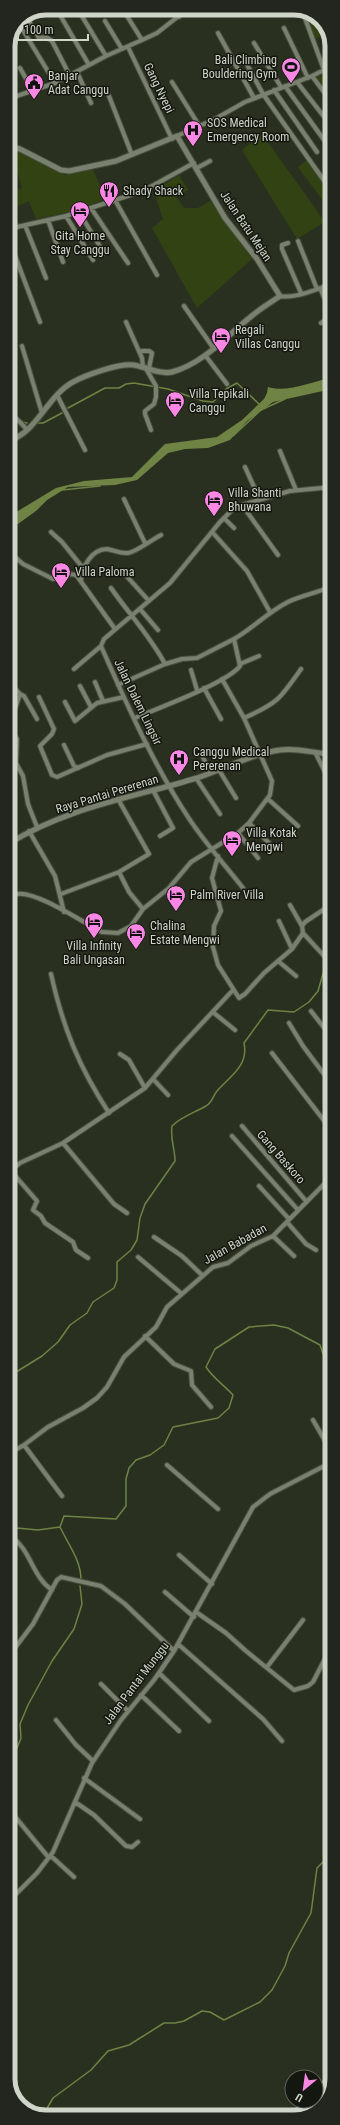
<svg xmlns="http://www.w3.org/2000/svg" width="340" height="2125" font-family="'Roboto Condensed',sans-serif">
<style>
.green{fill:#334212}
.water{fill:#6e8344}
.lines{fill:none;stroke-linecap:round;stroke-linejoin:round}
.stream{stroke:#6e8344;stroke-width:1.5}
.minor-casing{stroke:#474d3f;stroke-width:6}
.tertiary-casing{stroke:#474d3f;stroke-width:7}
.minor{stroke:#79806e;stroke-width:4}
.tertiary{stroke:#79806e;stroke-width:5}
.labels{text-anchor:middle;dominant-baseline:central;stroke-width:3;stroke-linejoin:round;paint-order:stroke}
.poi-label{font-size:12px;fill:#d0d5ca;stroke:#14170f;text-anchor:start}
.street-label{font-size:12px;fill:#d0d5ca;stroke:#14170f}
.rim{fill:none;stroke:#d0d5ca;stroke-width:5}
</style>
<rect width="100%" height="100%" fill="#2a3020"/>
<path class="green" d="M305,11L321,19L328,33L315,39Z
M328,73L332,77V99L315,78Z
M262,134L325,222L297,239L242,150Z
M14,149L65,175L92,168L106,199L74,211L36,219L29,201L13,208L19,224L8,227V194L22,188L11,150Z
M307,160L332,192V213L298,167Z
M179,175L188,190L176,197L184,208H198L210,201L252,259L197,308L152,228L163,219L154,191Z"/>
<path class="water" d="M332,377V389L273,402L247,421L230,440L208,448L185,449L168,453L137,480L115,485L68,487L47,500L36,511L15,526L8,521V517L56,488L84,481L132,477L165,444L217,437L242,420L264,399L267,393L268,387C286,393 313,382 332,377Z"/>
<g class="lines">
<path class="stream" d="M68,408L105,388H119L126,384L134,383L168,389L203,401L213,402L226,389L237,383L259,404
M8,420L18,422
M22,422L27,423
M38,423H43L62,413
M233,436L261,410L285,399
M62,490L100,486
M8,528L14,523
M8,1377L42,1356L58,1342L70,1325L87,1313L93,1302L114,1288L117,1280V1262L131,1250L137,1240L140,1218L145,1204L175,1161C175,1149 170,1139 172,1126C182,1116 194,1113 206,1106C212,1103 213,1096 217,1091C229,1077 249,1066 244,1043L268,1010L294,1012L309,1002L318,991L324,970L332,962
M8,1541L17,1528L38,1530L60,1527
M81,1580C81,1560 68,1544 60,1527L64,1516L116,1519L126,1506V1479L129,1468L136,1460L150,1455L164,1445L173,1427L218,1418L229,1408L233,1395C224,1385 213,1378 206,1367L215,1349L249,1327L274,1325L288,1328L320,1345L325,1360L332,1366
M8,1752L15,1753L21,1738L20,1724L28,1705L52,1661L74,1629L82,1604L80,1586
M42,2117L53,2098L91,2070L108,2051L129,2045L164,2023H175L184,2021L202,2011L210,2012L224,2020L260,2002L272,1990L285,1966L289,1953L311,1913L317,1868L328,1857L332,1826"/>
<defs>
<path id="minor" d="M56,8L89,65
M77,8L106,56
M122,8L142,40
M174,8L179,17
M226,8L227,9
M302,10L324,70
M26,16L39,38L46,37L52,41L70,76
M105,21L122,49
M18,22L55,83
M284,28L308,78
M218,33L254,98
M12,35L22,29
M254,43L281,87
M128,47L172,139
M244,59L263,94L332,192
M20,68L33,91
M77,72L91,103
M312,76L332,103
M172,82L200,127
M297,82L332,127
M8,86L13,98
M285,86L332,151
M274,90L317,152
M109,96L132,155
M8,99L55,83L106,56L142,40L157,33L189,8
M177,136L215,119L245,102L312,76L332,66
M197,168L210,161
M115,200L157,275
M91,208L128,263
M79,212L104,253
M66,216L93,260
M48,220L63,262
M25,225L46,278
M8,229L66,216L143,191L194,163
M331,236L332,237
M8,237L40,322
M298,241L317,289
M288,243L282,245V249L301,293
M320,288L332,316L321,323
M280,296C293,299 320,289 332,283
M8,302V303
M184,306L214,349
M126,322L142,358L143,367
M22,346L42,413
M142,351H149L152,353L149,368
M205,355L227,384
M145,367L156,386V397L154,404L145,411V414L151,430
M57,395L85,450
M8,406C10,416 21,421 26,429
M280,451L296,490
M245,467L260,500
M124,499L145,543
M242,505L278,555
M224,518L234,528
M51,532L62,542L83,568
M213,533L247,571L270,612
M8,551L23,564L53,579C62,579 68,571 77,576L115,629
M122,571L149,601
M81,580C82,568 91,549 107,549C114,550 120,554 128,553C136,552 153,539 161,535
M111,588C129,614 151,637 165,664
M140,609L158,630
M240,664L259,656
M74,669L101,646
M191,670L197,690
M8,681L20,694L24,696L37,719
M95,682L103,701
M118,685L165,664L182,659L197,658L234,639
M80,686L91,707
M204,688L221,719
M39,697L54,729L52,734L40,746L52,775L57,777L107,755L147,744
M65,702L75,721L97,703L124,697
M135,718C158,708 227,683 240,666L234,639C253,628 268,612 288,602C302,595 318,593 332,586
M244,718C278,703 280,699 301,669
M8,725L17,739L16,763L23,776L28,804L37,827
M9,727L20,694
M64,745L74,766L78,768
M315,752L332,786
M202,755L210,773
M219,770L236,798
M196,778L220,814
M153,790L173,828L160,836
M268,799L298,826
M249,823L270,844
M29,831L55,876L64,912
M8,833L12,841
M238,833L258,858
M218,856L212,878L221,911L214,926L213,947L218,965L239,998L245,994L264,973L292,949L303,933L302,926L305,922L332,904
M119,872L129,892L143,909
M8,881L11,879
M243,888C225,865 206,844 190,820C154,766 127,705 101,646L104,639L170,583L220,522L232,510L242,505L290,491L332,487
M61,894L119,872L149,854L118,799
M290,905L302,926
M8,915L14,897L17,894C35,890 84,923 102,932L118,933L131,926L143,909L169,888L191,862L238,833L249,823L270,795L272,781L244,718L222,679
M279,921L292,949
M303,933L325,957L332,959
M278,961L296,976
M51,974C63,1028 79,1067 109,1113
M311,1011L332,1038
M214,1013L235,1030
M289,1023L303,1046L332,1085
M272,1053L332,1131
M120,1054L129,1060L145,1088
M154,1080L168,1095
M242,1126L306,1201
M232,1136L298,1210
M63,1143L114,1204L127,1213
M11,1171L37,1201L33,1210L41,1216L45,1223L73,1242L76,1250L88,1258
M8,1173L20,1163L63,1143L145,1088L177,1050L233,990
M259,1186L289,1219
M287,1222L306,1244L316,1250
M273,1236L294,1256
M154,1237L182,1256L202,1275
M138,1257L182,1294
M145,1336L174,1364L191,1371L192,1385L211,1407
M313,1420L332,1453
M24,1445L62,1496
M8,1454L24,1445L48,1427L83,1408L97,1398L107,1387L124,1357L156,1327L167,1307L213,1267L228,1263L251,1246L273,1236L332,1176
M167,1465L218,1509
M8,1535C31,1547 31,1576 52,1590
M179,1555L212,1584
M165,1592L194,1617
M196,1612L226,1633L246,1651L294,1690L308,1686L313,1682L332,1645
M178,1644L263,1719L282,1741
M8,1657L33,1624L57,1580L61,1577L101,1586L125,1604L174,1651
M267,1667L303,1620
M159,1673L209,1721
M101,1684L128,1711
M141,1695L179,1731
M56,1720L76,1745L93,1761
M84,1778L140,1819
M75,1802L94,1815L126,1846L132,1847L138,1842
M12,1813L49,1858
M51,1856L74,1877
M8,1902L37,1873L53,1852L92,1763L121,1720L154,1680L174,1651L253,1507L270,1494L332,1462"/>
<path id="tertiary" d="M8,146L20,149L61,170L69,171L116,161L177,136L225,218L257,259L280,296C270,303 258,310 248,319C225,338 202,364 172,372C161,375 145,367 134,365C119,363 86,375 73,382C47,396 37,433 8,441
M8,844C68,807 131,798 197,778C224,769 252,754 280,750C297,747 315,754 332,754"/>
</defs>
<use href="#minor" class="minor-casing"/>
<use href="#tertiary" class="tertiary-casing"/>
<use href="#minor" class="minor"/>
<use href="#tertiary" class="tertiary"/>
</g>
<defs>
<symbol id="stadium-pin" viewBox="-11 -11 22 30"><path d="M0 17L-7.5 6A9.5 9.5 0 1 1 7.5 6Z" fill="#fb87e5" stroke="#14170f"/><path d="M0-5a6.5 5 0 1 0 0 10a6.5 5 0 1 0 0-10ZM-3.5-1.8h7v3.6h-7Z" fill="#111"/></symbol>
<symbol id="civic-pin" viewBox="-11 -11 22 30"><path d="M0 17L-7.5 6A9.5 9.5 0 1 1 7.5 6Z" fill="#fb87e5" stroke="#14170f"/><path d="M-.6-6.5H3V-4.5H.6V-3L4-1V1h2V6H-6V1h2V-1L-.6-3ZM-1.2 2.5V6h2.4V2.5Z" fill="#111"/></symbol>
<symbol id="hospital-pin" viewBox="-11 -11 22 30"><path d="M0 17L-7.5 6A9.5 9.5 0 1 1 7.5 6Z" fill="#fb87e5" stroke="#14170f"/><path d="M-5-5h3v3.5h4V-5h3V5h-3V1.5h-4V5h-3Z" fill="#111"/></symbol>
<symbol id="restaurant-pin" viewBox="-11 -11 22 30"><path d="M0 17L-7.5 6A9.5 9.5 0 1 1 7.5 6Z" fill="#fb87e5" stroke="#14170f"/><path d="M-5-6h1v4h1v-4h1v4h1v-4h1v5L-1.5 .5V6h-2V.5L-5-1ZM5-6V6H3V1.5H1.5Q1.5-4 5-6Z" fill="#111"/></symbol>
<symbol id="hotel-pin" viewBox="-11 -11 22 30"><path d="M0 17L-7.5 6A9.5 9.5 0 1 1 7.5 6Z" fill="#fb87e5" stroke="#14170f"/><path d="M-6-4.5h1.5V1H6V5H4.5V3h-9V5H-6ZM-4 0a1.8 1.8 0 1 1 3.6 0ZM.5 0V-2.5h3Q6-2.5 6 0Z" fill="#111"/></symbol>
</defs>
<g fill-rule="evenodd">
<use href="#stadium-pin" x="280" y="56" width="22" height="30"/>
<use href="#civic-pin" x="23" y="72" width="22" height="30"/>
<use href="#hospital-pin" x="182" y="119" width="22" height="30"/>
<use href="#restaurant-pin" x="98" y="180" width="22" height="30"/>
<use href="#hotel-pin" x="69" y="200" width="22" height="30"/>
<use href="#hotel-pin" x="210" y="326" width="22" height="30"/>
<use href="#hotel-pin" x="164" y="390" width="22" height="30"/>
<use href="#hotel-pin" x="203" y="489" width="22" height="30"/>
<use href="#hotel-pin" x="50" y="561" width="22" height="30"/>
<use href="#hospital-pin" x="168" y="748" width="22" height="30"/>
<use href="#hotel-pin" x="221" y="829" width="22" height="30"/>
<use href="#hotel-pin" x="165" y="884" width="22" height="30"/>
<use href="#hotel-pin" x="83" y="911" width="22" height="30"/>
<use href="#hotel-pin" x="125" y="922" width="22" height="30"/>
</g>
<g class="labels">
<g class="poi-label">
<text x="277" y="60" text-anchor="end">Bali Climbing<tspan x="277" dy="14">Bouldering Gym</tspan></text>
<text x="48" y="76">Banjar<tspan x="48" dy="14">Adat Canggu</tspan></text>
<text x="207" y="123">SOS Medical<tspan x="207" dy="14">Emergency Room</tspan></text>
<text x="123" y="191">Shady Shack</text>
<text x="80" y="236" text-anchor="middle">Gita Home<tspan x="80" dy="14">Stay Canggu</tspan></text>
<text x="235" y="330">Regali<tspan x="235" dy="14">Villas Canggu</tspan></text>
<text x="189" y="394">Villa Tepikali<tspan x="189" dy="14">Canggu</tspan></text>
<text x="228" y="493">Villa Shanti<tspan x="228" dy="14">Bhuwana</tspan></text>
<text x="75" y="572">Villa Paloma</text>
<text x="193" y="752">Canggu Medical<tspan x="193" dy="14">Pererenan</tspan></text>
<text x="246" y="833">Villa Kotak<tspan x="246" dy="14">Mengwi</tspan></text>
<text x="190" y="895">Palm River Villa</text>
<text x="150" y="926">Chalina<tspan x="150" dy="14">Estate Mengwi</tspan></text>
<text x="94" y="946" text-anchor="middle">Villa Infinity<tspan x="94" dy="14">Bali Ungasan</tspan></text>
</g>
<g class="street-label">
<text transform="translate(159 88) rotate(64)">Gang Nyepi</text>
<text transform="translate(246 226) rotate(56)">Jalan Batu Mejan</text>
<text transform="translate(138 702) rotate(64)">Jalan Dalem Lingsir</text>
<text transform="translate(107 794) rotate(-17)">Raya Pantai Pererenan</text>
<text transform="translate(281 1157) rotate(49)">Gang Baskoro</text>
<text transform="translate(235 1244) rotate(-29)">Jalan Babadan</text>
<text transform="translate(136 1683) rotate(-53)">Jalan Pantai Munggu</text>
</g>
</g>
<path d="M0 0H340V2125H0ZM46 15H294A31 31 0 0 1 325 46V2079A31 31 0 0 1 294 2110H46A31 31 0 0 1 15 2079V46A31 31 0 0 1 46 15Z" fill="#23261e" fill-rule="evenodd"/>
<path class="rim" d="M46 15H294A31 31 0 0 1 325 46V2079A31 31 0 0 1 294 2110H46A31 31 0 0 1 15 2079V46A31 31 0 0 1 46 15Z"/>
<g transform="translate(304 2089) rotate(209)"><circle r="19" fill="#14170f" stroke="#5f635a"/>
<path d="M0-3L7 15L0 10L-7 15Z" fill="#fb87e5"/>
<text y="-6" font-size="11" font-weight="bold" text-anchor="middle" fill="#d0d5ca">U</text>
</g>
<path d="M18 34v6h70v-6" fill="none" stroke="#d0d5ca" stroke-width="2"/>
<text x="24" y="34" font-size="12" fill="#d0d5ca" stroke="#14170f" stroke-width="3" paint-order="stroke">100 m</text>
</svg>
